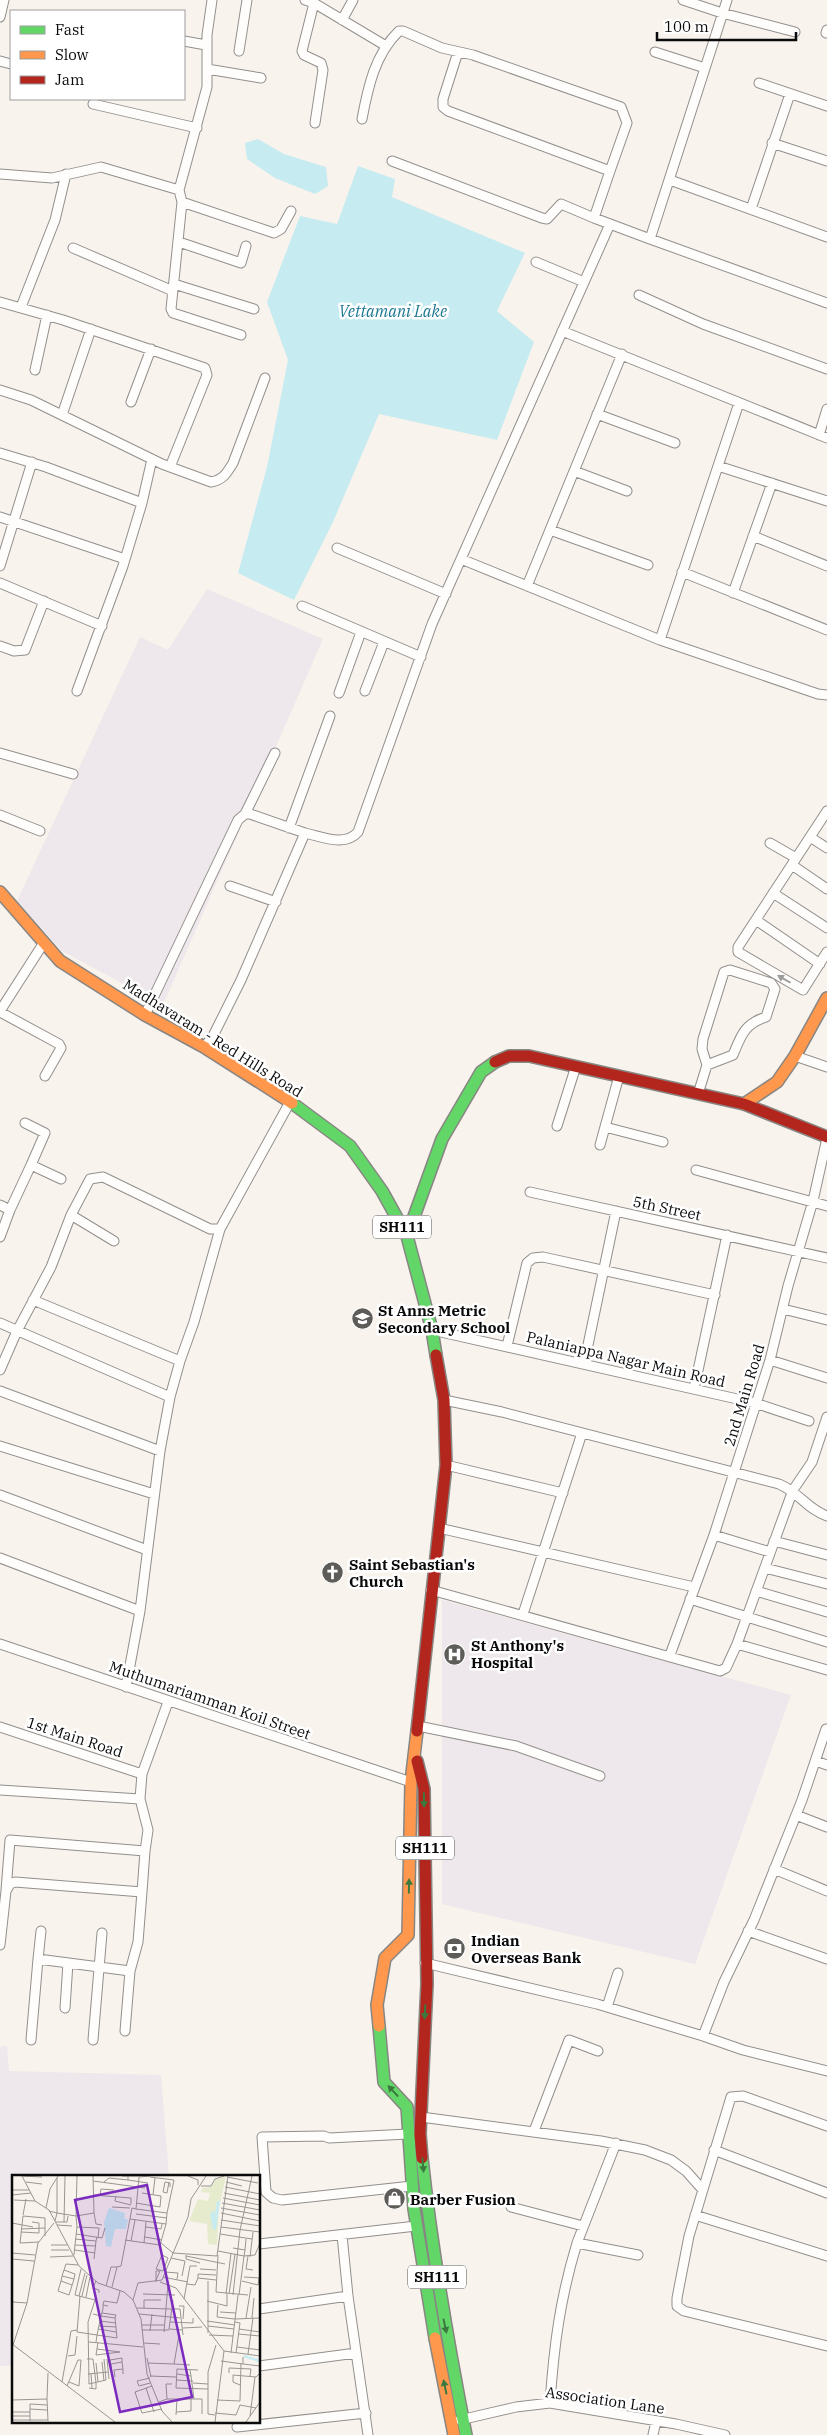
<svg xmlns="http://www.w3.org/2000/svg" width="827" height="2435" font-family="'IBM Plex Serif',serif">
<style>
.industrial{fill:#eee7eb}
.water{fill:#c6ebf0}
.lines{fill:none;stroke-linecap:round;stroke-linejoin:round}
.street-casing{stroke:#928f8c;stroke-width:11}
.fast-casing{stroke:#888683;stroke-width:14}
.slow-casing{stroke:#888683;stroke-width:14}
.jam-casing{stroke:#888683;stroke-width:14}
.street{stroke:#fefdfc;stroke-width:9}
.fast{stroke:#63d668;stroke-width:11}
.slow{stroke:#ff974d;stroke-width:11}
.jam{stroke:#b3261e;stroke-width:11}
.oneway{fill:#9c9c9b}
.oneway2{fill:#3b7a3e}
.labels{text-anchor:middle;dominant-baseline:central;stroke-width:5;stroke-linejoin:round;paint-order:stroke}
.shield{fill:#fff;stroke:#545454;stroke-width:1}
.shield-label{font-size:14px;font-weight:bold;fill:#0a0a0a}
.street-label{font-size:15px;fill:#0a0a0a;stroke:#fff}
.poi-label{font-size:15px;font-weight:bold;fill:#0a0a0a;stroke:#fff;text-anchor:start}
.water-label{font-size:16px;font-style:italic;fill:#1c7892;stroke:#fff}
.inset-river{fill:none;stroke:#c6ebf0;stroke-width:2.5}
.inset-road{fill:none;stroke:#999692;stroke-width:1}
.view{fill:#7b2cbf;fill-opacity:0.15;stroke:#7b2cbf;stroke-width:2.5}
.inset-edge{fill:none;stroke:#0a0a0a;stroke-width:2.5}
</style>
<rect width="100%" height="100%" fill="#f9f3ed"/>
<path class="industrial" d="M207,589L323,639L163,1005L62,951L17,901L140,637L168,650Z
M442,1600L791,1695L695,1964L442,1904Z
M7,2046L9,2071L161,2075L169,2176H14V2366H0V2047Z"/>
<path class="water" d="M258,139L284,154L326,167L328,186L315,194L275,178L247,159L245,143Z
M358,166L395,179L392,197L525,253L497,311L534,342L497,440L379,414L333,522L294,600L238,573L267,467L288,360L267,302L300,216L337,224Z"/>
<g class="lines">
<defs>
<path id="street" d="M305,0L314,3L386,46
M683,0L722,13L795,32
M314,3L302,51L304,55L321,63L323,70L315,123
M0,17L4,0
M342,20L353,0
M826,33L827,30
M184,41L206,45
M239,51L247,0
M458,52L443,99V107L448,111L610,171L594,218L610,224
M655,52L705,68
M0,61L11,64
M207,69L261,78
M759,83L827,106
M93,104L197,128
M362,119C368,87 375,54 399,31H403L442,48L473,55L621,107L627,123L610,171
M772,143L827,161
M392,161L542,218L547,219L561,204L594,218
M0,174L52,178L101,167L179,190L207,87V35L212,0
M670,180L827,237
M179,190L182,202L171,309L173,313L241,335
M182,202L274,233L281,229L291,211
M751,209L790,94
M650,239L827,303
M179,242L241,263L246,246
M73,248L173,291
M536,262L584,282
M174,284L254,309
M639,295L703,324L827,369
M0,302L63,320L205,368L207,375L170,467
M21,307L55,220L66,174
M562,331L827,438
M35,370L47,315
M0,390L31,400L162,464L211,482C223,480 227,473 233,463L265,378
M131,402L151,349
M597,414L675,443
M62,415L91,329
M819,435L827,409
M0,453L46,467L142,503L152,459
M718,466L827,501
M574,471L627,491
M0,517L125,559
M550,530L648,565
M753,536L827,566
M337,548L446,594
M461,559L660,640L818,694L827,695
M0,566L32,462
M682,572L827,630
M0,583L102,626
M527,586L622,354
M733,593L772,483
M302,606L421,657
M660,640L739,403
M0,646L14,651L25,650L44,601
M77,691L123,566L142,503
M365,691L384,642
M339,693L361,632
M0,753L73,774
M827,811L738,947V952L803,990L827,952
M245,814L275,753
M0,815L40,831
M289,828L330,716
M810,837L827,848
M770,843L796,858
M792,865L827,889
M230,886L276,902
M773,893L827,928
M756,920L820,964
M0,1011L43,944
M0,1012L59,1044L61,1048L45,1076
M145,1015L238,820L245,814H250L305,833
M204,1047L213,1036L241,980L305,833C323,837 345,847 358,832L432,624L610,224L650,239L727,0
M795,1056L827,1067
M698,1094L707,1065L702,1049L703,1039L724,972L730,970L771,983L775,989L766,1017C744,1024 741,1036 733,1055L707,1065
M25,1123L45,1133L31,1165
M557,1126L576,1066
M605,1127L663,1142
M600,1145L619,1076
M696,1170L827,1206
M530,1192L827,1258
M0,1205L10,1210L0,1237
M10,1210L31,1165L61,1179
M114,1241L71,1215L90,1179L103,1177L210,1229H220L290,1102
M33,1300L180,1361L170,1397
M783,1309L827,1320
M0,1323L170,1397L160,1451L140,1611L0,1558
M432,1330L755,1403L809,1421
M507,1346L527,1263L533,1258L543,1257L715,1295
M770,1360L827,1378
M180,1361L194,1322L220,1229
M584,1364L616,1211
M0,1370L17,1331L51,1267L71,1215
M694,1389L727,1235
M0,1391L160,1451
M444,1400L502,1412L779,1484C800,1493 807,1509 827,1516
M827,1417L812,1462L793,1490L737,1644L827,1670
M0,1446L154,1494
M446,1465L563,1493
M0,1495L147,1550
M439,1528L694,1587
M714,1535L770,1552
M774,1541L827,1555
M765,1568L827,1584
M431,1590L720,1671L726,1668L737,1644
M756,1591L827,1612
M690,1599L827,1642
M523,1614L582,1433
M0,1644L411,1782
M670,1655L714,1535L770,1360L788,1286L813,1201L827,1138
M126,1687L140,1611
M418,1726L516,1746L600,1776
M0,1727L142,1774
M816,1761L827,1765
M0,1790L140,1799L142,1774L168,1702
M140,1799L148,1830L145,1851
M796,1815L827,1827
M774,1869L827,1891
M6,1890L10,1840L145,1851L142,1892
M748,1931L827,1959
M0,1945L6,1891L10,1884L15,1882L142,1892L138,1942L130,1971
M38,1959L41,1931
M425,1963L597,2004L703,2036L724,1982L754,1920L802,1800L826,1729
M607,2007L618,1973
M65,2008L68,1963
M703,2036L743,2050L827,2071
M31,2040L38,1959L130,1971L125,2031
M93,2040L102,1933
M421,2117L601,2141L645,2150L671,2160L686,2171L703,2190
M827,2126L743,2096L731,2097L689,2236L677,2298V2306L684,2311L827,2346
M534,2131L569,2040L598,2051
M408,2134L329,2138L324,2136L262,2137L266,2192L273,2198L282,2200L412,2186
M714,2150L827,2193
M511,2207L583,2226
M695,2215L827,2256
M342,2235L348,2296L368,2435
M577,2243L616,2143
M259,2244L416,2226
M259,2309L348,2296
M259,2366L356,2353
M550,2403C554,2345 560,2299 577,2243L638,2255
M460,2420L516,2407L550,2403L676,2424L725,2435
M237,2427L366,2413
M653,2435L656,2421"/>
<path id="fast" d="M292,1103L350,1146L382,1191L407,1236L432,1330L436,1355
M407,1236L442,1139L481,1072L495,1062
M379,2026L384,2082L407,2107L414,2209L435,2338
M422,2158C432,2252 448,2343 466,2435"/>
<path id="slow" d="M0,892L60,961L145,1015L204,1047L292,1103
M744,1104L777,1082L795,1056L827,998
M379,2026L377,2005L385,1958L408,1935L411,1782L417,1731
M435,2338L454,2435"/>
<path id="jam" d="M495,1062L509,1056H529L744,1104L827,1137
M417,1731L446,1465L444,1400L436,1355
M417,1761L424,1789L427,1984L420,2134L422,2158"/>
</defs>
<use href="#street" class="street-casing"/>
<use href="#fast" class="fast-casing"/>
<use href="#slow" class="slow-casing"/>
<use href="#jam" class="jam-casing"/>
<use href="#street" class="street"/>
<use href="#fast" class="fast"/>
<use href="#slow" class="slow"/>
<use href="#jam" class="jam"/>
</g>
<defs><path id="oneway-solid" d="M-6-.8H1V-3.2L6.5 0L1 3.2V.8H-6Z" transform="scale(1.25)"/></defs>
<use class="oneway" href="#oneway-solid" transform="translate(784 979) rotate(-150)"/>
<g class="oneway2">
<use href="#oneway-solid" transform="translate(424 1800) rotate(89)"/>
<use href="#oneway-solid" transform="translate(409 1886) rotate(-89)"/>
<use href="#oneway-solid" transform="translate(425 2012) rotate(93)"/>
<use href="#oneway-solid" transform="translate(393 2091) rotate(-133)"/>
<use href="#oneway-solid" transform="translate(423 2165) rotate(85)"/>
<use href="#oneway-solid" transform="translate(445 2326) rotate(78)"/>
<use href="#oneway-solid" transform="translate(445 2387) rotate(-102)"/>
</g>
<defs>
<symbol id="school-disc" viewBox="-11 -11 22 22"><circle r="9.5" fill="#5e5c59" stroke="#fff"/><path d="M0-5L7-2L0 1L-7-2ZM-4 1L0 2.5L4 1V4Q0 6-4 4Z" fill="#fff"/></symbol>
<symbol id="church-disc" viewBox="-11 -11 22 22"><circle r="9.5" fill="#5e5c59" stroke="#fff"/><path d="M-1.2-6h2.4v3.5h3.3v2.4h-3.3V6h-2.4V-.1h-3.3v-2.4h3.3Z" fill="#fff"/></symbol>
<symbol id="hospital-disc" viewBox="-11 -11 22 22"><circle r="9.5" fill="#5e5c59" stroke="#fff"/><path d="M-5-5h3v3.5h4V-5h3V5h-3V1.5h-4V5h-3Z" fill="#fff"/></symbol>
<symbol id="bank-disc" viewBox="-11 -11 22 22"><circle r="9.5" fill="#5e5c59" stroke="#fff"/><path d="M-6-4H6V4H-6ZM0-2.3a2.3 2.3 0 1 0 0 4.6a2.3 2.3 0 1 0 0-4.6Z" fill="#fff"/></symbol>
<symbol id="shop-disc" viewBox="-11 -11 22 22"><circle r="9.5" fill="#5e5c59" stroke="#fff"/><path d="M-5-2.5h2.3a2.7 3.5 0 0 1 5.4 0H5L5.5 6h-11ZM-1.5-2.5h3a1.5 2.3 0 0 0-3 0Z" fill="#fff"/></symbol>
</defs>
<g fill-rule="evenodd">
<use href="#school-disc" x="350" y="1306" width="25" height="25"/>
<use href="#church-disc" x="320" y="1560" width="25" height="25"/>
<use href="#hospital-disc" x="442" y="1642" width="25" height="25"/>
<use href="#bank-disc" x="442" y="1936" width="25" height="25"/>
<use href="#shop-disc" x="382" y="2186" width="25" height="25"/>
</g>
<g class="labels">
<g class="shield">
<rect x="373" y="1215.5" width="58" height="23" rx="4"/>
<rect x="396" y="1836.5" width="58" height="23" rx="4"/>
<rect x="408" y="2265.5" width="58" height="23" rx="4"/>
</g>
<g class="shield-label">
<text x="402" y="1227">SH111</text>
<text x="425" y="1848">SH111</text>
<text x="437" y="2277">SH111</text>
</g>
<g class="street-label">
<text transform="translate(213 1038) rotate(32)">Madhavaram - Red Hills Road</text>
<text transform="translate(667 1208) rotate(12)">5th Street</text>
<text transform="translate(626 1359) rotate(13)">Palaniappa Nagar Main Road</text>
<text transform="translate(744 1395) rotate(-73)">2nd Main Road</text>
<text transform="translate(210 1700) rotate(19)">Muthumariamman Koil Street</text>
<text transform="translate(75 1737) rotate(18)">1st Main Road</text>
<text transform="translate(605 2400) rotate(8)">Association Lane</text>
</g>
<g class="poi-label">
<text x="378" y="1310">St Anns Metric<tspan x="378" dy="17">Secondary School</tspan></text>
<text x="349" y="1564">Saint Sebastian's<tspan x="349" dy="17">Church</tspan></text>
<text x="471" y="1645">St Anthony's<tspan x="471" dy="17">Hospital</tspan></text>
<text x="471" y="1940">Indian<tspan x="471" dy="17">Overseas Bank</tspan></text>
<text x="410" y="2199">Barber Fusion</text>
</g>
<g class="water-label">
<text x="393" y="311">Vettamani Lake</text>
</g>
</g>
<g transform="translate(12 2175)">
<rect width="248" height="248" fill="#f9f3ed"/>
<path d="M214,1L207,33L205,70L196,69L195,49L177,46L186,24L196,26L198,18L189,17L190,13L198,12L203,5Z" fill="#e7ebce"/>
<path d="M205,26H208L204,55L201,54L198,39L203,35L202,48ZM97,33L113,38L112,43L116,45L114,54H103L99,72L94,71L92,47Z" fill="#c6ebf0"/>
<path class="inset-river" d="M232,181L248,186"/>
<path class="inset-road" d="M10,1L23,26L37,35L67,91L86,108L112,117L121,125L129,144L135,199L150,236L160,247M11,1L30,2M110,1H127M116,1V5L136,8M176,1L186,5V10M138,2L162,5L155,38M215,2L246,8M81,6L133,13M14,7L30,9M92,7L97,3L116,5M157,7L155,18L151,17L153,7L158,8V12M214,7L230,11M189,11H199L203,4L212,1M213,12L248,19M0,15H17M212,18L248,25M0,20L19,18M81,20L119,23V29M88,20L89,14L102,15M141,20L143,3M104,21L103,26L119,30M211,23L248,30M2,25L23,26M124,28L148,32L149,21L130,18M210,28L248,35M100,32L118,33M34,33L38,14L46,1M209,33L248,40M124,34L155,38L154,49M37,36L45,38V3M82,38L84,49L90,50M209,38L248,46M124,39L155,43M11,40L14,24M209,45L248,51M43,46L45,38L64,41L65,1M44,47H55L56,41M52,47L53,1M0,48L21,52M45,50L60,51M65,52L64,41L82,38L81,1M134,52L149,54L150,49M209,52L248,57M9,54L33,53M9,57L27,58V48L20,47M64,59L90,63L93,53M208,59L240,64M133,62L150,65M63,64L84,66L85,62M113,65L148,70L154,49L118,44M119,66L123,45M27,67L8,68L11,41L33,43V61M132,68L134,47M149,68L161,78L205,81L216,1M39,70H55M63,70L65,52L87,53L86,63M221,73L233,75L234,64M39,75H57M63,75L83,78M206,76L232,81L233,75M0,78L23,80M62,80L63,70L84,71M150,80L156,83L151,96L144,94ZM174,80V84L188,88M206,80L204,117L236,120M174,81L213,89M236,81L234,94L241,95M38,82L61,81M238,82L241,57M159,83L173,86L170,101M0,84L22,86M82,84L84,66M69,94L63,120L83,125L76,147L77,209L94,205L92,184M188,94L204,95M52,95L63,99L62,104M153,97L166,98L165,104M151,102L176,107M232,102L248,103M204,105L186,103V99L204,100M49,106L46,116L57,120L62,104L50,101M84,106L81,113L87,115V118M230,106L246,110L247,103M144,107V96H148L144,105M148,107L164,113L212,176L248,181M175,109L183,110L186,103M60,110L49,106L50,101L54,89L66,90M94,111L99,92H105M100,112L105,92L109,91L120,33L124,34L127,2L138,1M131,119L163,120M214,119L219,78M217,119L223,79M221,120L228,55L240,1M227,120L232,81L243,80L248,68M67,121L73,98M68,121L65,157L85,160L84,167M70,121L75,100M74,122L78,102M0,123L1,127L15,128M172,124L178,91H185M121,125L126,108L150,105L176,42L179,24L194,1M161,125L157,154L171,155M195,126L215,131V119M206,130L205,142L223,144M96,131L91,130L92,126L105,128L108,116M167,131H172L171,144M125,133L159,134M132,133V125H149M161,134H168L171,160M208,137L224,138M90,138L104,140L103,143M81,139L89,141L103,143L105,163L85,160L89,141L91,134V130M127,139L168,143M234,143L239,112M240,143L242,123M223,144L248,143M88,146L104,148M195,146L223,150M158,147L181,148V143M223,147L228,148L224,178M130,150H152M87,151L104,152M196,151L222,154M171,153L190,152M86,154L104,157M227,154L248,157M130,155H157M138,156L140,139M152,157L156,109M196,158V106M226,159L248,161M197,160L221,161M77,167L131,172M86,167L84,180L108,177M132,168L148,169M0,169L103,247M1,170L15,128L26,68L42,48M225,172L248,175M85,174L108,177M219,178L226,120M236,179L241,143M56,181L63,180L65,161M135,183L139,202M75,184H81L84,208V214L77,213M95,184L97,204M209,186L231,189V182M90,187L92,206M84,188L86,207M136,188L162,189L167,160M98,189V185L110,183V187M162,189L178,190M231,189L248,191M186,195L165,194L164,213L196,214M99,196V189L110,187L111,194M79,198L80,213M217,198V193L239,194L238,201M76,199L96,197M165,199L179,201L178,195M138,201L164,202M179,201L182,224M103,202L102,195L111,194V199M138,203L125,206L127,211L138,208M164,205L181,206M50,207L59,156L65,155M181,208L196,209M228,210L221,207V200L244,202L248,198M55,211L66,185H69L67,211L57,207M140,211L123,217L130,238L150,234M134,213L142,237M35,224L36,246M155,224L154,209H160M0,225L35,224L36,198M205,225L228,226M228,226L229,188M147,227L155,224H190V239M228,230L244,233M18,234L35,235M0,237H18M164,237L179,236V224M203,238L224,240L228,230M164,240L165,224M203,240L196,239V197L204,170M0,241H18M238,241L243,202M0,245H36M18,246V229L35,230M203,247L212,176M234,247L248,227"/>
<path class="view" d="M135,10L180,222L108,237L63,25Z"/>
<rect width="248" height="248" class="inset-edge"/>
</g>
<rect x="10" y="10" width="175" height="90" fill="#ffffff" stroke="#9d9d9d"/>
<rect x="20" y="26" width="25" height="8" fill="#63d668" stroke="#9d9d9d"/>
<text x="55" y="35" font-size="15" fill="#0a0a0a">Fast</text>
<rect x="20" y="51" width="25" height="8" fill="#ff974d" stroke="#9d9d9d"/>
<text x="55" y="60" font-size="15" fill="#0a0a0a">Slow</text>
<rect x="20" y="76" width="25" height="8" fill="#b3261e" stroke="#9d9d9d"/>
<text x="55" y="85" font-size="15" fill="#0a0a0a">Jam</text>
<path d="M657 32v8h139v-8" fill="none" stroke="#0a0a0a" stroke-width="2.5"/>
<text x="664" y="32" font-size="15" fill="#0a0a0a" stroke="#ffffff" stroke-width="4" paint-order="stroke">100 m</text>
</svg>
